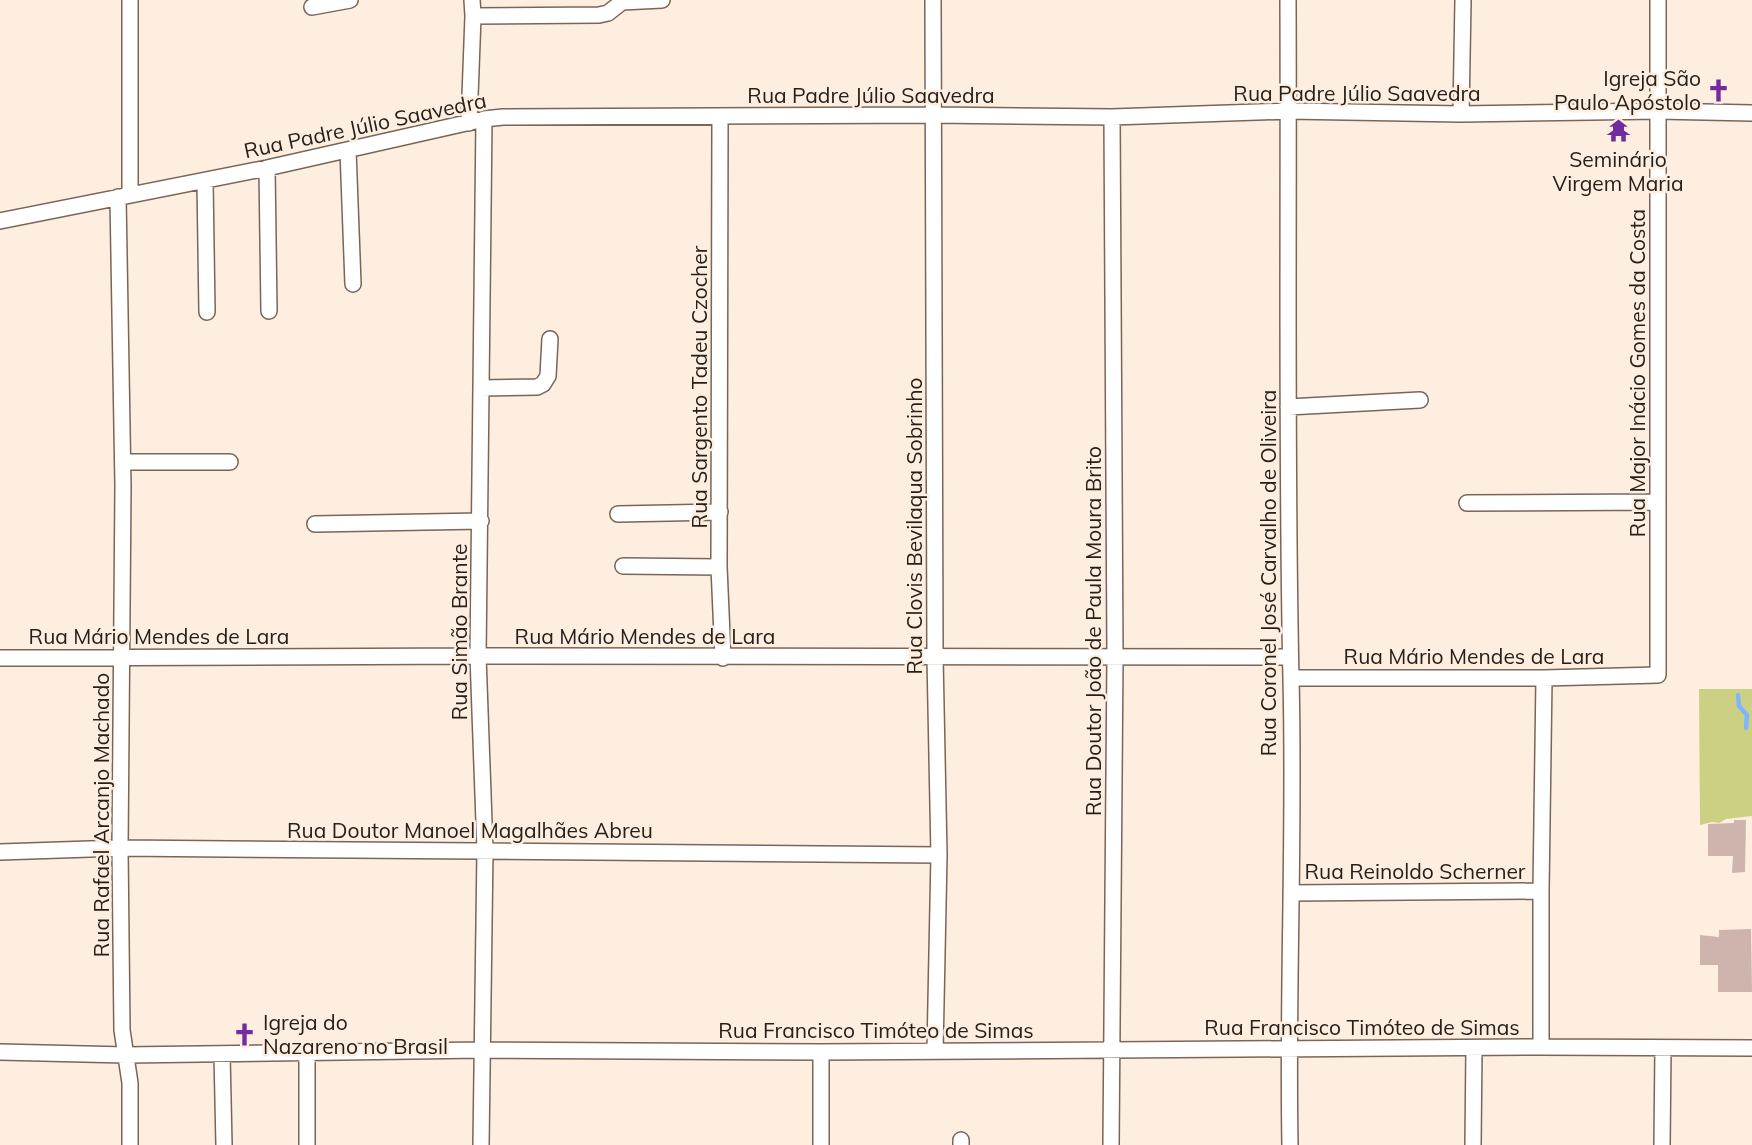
<svg xmlns="http://www.w3.org/2000/svg" width="1752" height="1145" font-family="Mulish,sans-serif">
<style>
.green{fill:#ccd083}
.lines{fill:none;stroke-linecap:round;stroke-linejoin:round}
.stream{stroke:#81b4fe;stroke-width:4.5}
.building{fill:#ceb4ad}
.minor-casing{stroke:#786658;stroke-width:18}
.minor{stroke:#fff;stroke-width:15}
.labels{text-anchor:middle;dominant-baseline:central;stroke-width:5;stroke-linejoin:round;paint-order:stroke}
.poi-label{font-size:21px;fill:#27201a;stroke:#feeee0;text-anchor:end}
.street-label{font-size:21px;fill:#27201a;stroke:#feeee0}
</style>
<rect width="100%" height="100%" fill="#feeee0"/>
<path class="green" d="M1699,689H1752V816L1726,819L1719,823L1712,822L1700,825Z"/>
<g class="lines">
<path class="stream" d="M1738,695L1739,706L1747,715L1746,728"/>
</g>
<path class="building" d="M1734,820H1746L1745,872L1732,873L1733,856H1708V824L1734,823Z
M1751,929L1752,992H1718V965H1700V935L1719,937V930Z"/>
<g class="lines">
<defs>
<path id="minor" d="M130,0V195
M472,0L473,16
M933,0L935,657L939,855L935,1051
M1288,0C1289,226 1286,453 1291,679C1295,834 1287,990 1290,1145
M312,7L350,0
M1461,114L1463,0
M720,116L719,567L723,658
M469,123L473,16L599,15L608,13L622,2L662,0
M348,150L353,284
M267,168L269,311
M205,181L207,312
M118,197L123,486L120,848L122,1030L130,1083V1145
M0,221L267,168L484,119L503,117L934,115L1112,117L1289,111L1461,114L1658,111L1752,113
M482,388L537,387L543,384L548,376L550,339
M1288,407L1420,400
M123,462H230
M1467,503L1658,502
M618,514L720,512
M315,524L481,521
M623,566L719,567
M0,658L478,656L1290,657
M1291,678H1544L1658,675V0
M0,852L120,848L939,855
M1291,893L1541,891
M1541,1047V891L1544,678
M0,1052L126,1055L481,1050L821,1052L1541,1047L1752,1048
M821,1052V1145
M222,1054L224,1145
M961,1140V1145
M307,1145V1054
M481,1145L485,850L478,656L484,119
M1111,1145L1115,656L1112,117
M1473,1145L1474,1048
M1662,1145L1663,1048"/>
</defs>
<use href="#minor" class="minor-casing"/>
<use href="#minor" class="minor"/>
</g>
<defs>
<symbol id="church-bare" viewBox="-9 -9 18 18"><path d="M-1.2-6h2.4v3.5h3.3v2.4h-3.3V6h-2.4V-.1h-3.3v-2.4h3.3Z" fill="#732ca0" stroke="#feeee0" stroke-width="2.5" paint-order="stroke"/></symbol>
<symbol id="temple-bare" viewBox="-9 -9 18 18"><path d="M0-6L5-2H3V0L6.5 2.5H4V6H1.5V3h-3V6H-4V2.5H-6.5L-3 0V-2H-5Z" fill="#732ca0" stroke="#feeee0" stroke-width="2.5" paint-order="stroke"/></symbol>
</defs>
<g fill-rule="evenodd">
<use href="#church-bare" x="1702" y="74" width="33" height="33"/>
<use href="#temple-bare" x="1602" y="114" width="33" height="33"/>
<use href="#church-bare" x="228" y="1018" width="33" height="33"/>
</g>
<g class="labels">
<g class="poi-label">
<text x="1701" y="78">Igreja São<tspan x="1701" dy="24">Paulo Apóstolo</tspan></text>
<text x="1618" y="159" text-anchor="middle">Seminário<tspan x="1618" dy="24">Virgem Maria</tspan></text>
<text x="263" y="1022" text-anchor="start">Igreja do<tspan x="263" dy="24">Nazareno no Brasil</tspan></text>
</g>
<g class="street-label">
<text x="1357" y="93">Rua Padre Júlio Saavedra</text>
<text x="871" y="95">Rua Padre Júlio Saavedra</text>
<text transform="translate(365 125) rotate(-12)">Rua Padre Júlio Saavedra</text>
<text transform="translate(1637 373) rotate(-90)">Rua Major Inácio Gomes da Costa</text>
<text transform="translate(699 387) rotate(-90)">Rua Sargento Tadeu Czocher</text>
<text transform="translate(914 526) rotate(-90)">Rua Clovis Bevilaqua Sobrinho</text>
<text transform="translate(1268 573) rotate(-90)">Rua Coronel José Carvalho de Oliveira</text>
<text transform="translate(1093 631) rotate(-90)">Rua Doutor João de Paula Moura Brito</text>
<text transform="translate(459 632) rotate(-90)">Rua Simão Brante</text>
<text x="159" y="636">Rua Mário Mendes de Lara</text>
<text x="645" y="636">Rua Mário Mendes de Lara</text>
<text x="1474" y="656">Rua Mário Mendes de Lara</text>
<text transform="translate(101 815) rotate(-90)">Rua Rafael Arcanjo Machado</text>
<text x="470" y="830">Rua Doutor Manoel Magalhães Abreu</text>
<text x="1415" y="871">Rua Reinoldo Scherner</text>
<text x="1362" y="1027">Rua Francisco Timóteo de Simas</text>
<text x="876" y="1030">Rua Francisco Timóteo de Simas</text>
</g>
</g>
</svg>
